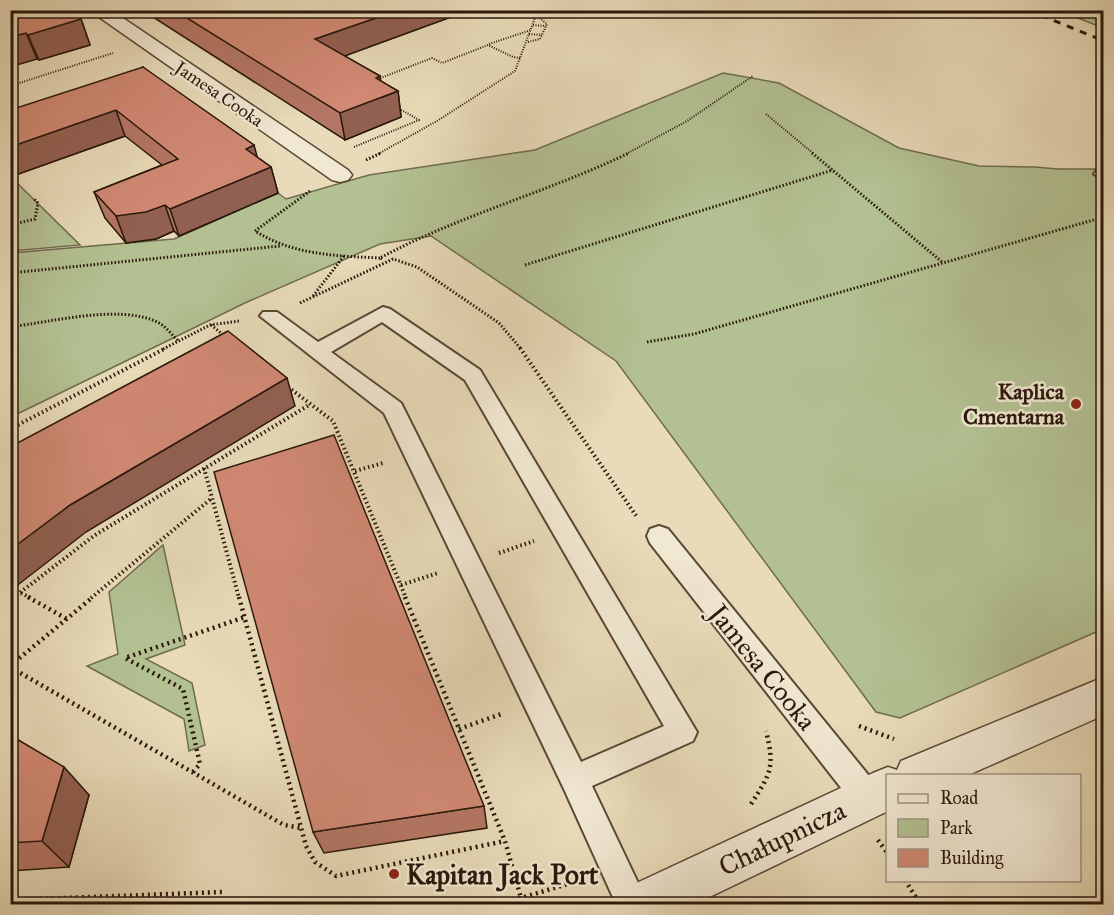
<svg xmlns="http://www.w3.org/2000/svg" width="1114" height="915" font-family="'IM FELL Great Primer',serif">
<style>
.green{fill:#b3c192;stroke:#6e6c4e;stroke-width:1.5}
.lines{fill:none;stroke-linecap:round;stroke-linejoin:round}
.lane-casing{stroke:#594836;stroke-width:4}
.street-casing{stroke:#594836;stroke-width:3}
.path-far3{stroke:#29170b;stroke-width:2;stroke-dasharray:1 1.5;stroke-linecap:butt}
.path-far2{stroke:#29170b;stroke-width:3;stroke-dasharray:1.5 2;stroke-linecap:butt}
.path-far1{stroke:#29170b;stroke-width:4;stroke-dasharray:1.5 3;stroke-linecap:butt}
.path{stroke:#29170b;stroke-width:4.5;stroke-dasharray:2 4;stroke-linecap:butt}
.lane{fill:#f1e8d2;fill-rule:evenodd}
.street{fill:#f1e8d2;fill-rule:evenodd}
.rail{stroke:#29170b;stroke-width:3;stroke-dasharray:7 7;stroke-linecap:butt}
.wall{fill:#b47664;stroke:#29170b;stroke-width:1.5}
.shaded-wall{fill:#926051;stroke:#29170b;stroke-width:1.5}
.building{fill:#d18974;stroke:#29170b;stroke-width:1.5}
.poi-dot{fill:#8f2418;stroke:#f1e8d2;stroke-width:2}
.labels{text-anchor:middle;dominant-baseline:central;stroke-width:5;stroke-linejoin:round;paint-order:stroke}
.far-street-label{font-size:18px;fill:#29170b;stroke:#f1e8d2}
.poi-label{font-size:22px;font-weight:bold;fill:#29170b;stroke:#f1e8d2;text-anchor:end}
.near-street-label{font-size:27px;fill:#29170b;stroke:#f1e8d2}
.near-poi-label{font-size:27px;font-weight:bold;fill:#29170b;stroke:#f1e8d2;text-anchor:start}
</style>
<rect width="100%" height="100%" fill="#e9dbb9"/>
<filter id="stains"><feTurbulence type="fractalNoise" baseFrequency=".00333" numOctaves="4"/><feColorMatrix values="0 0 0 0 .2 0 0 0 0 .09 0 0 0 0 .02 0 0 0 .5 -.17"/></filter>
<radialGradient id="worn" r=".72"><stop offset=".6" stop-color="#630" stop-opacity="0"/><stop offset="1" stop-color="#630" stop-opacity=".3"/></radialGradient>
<path class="green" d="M1060,11H1103V28Z
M723,73L779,83L899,148L979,166L1035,167L1057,169H1103V629L900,718L876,712L616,361L431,236L380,244L247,302L11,417V253L174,239L278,193L286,199L369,175L535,150Z
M13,179L80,245L11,251L10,180Z
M163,545L185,645L146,659L192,683L205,745L189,751L184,719L87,666L118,654L109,592Z"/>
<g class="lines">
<defs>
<path id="lane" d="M1104,170V180L1094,174L1096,171Z
M383,307L390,309L480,370L697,732L693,741L592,786L648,904H616L564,789L384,413L260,316L263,312H277L318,342ZM382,322L465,380L664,726L581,762L401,403L331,352Z
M659,526L668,529L878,787L882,797L878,807L867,812L856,807L650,543L647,536L650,529Z"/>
<path id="street" d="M89,10H111L348,170L352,175L348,180L340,182L332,180Z
M1104,677V715L966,776H888V811L695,904H621L628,887L873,773L888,767L897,770L901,761Z"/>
</defs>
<use href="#lane" class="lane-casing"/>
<use href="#street" class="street-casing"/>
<path class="path-far3" d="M533,25L546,26
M529,34L542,35
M528,42L540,39L547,24L537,16
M489,44L531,30
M378,79L432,58L442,63L488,45L513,57L521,58
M10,86L113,53
M766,114L814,154
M354,147L419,120L398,108
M378,154L437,121L515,71L538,10
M626,154L687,121L753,76"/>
<path class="path-far2" d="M812,153L942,262
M366,160L381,153
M310,191L255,231C293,255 336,256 380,258
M10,225L35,219L38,203L33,198
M382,259L380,258C460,215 548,192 629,153
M525,265L833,170
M10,273L280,246
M313,296L344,256
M300,303L393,259L417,267L499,323L521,349
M211,325L226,337
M10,327C51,322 120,304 157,322C166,326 172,335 178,341
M647,342L694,334L1104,217
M163,349L210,325L239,321"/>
<path class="path-far1" d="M520,348L637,517
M288,387L333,421L406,598
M10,429L166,348
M204,468L239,598
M355,471L383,463
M499,553L534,541
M401,585L438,573
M21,593L31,598
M13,598L95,535L309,405
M91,598L212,498"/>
<path class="path" d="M28,597L67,619
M239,597L306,846L315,862L336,876L505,841
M405,597L505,841L521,898
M10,601L15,597
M10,666L93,597
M10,667L284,825L301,828
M859,726L894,739
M459,729L504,713
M193,772L200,764L183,689L125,658L245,617
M751,804C771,773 775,767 766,731
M878,840L888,854
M905,880L920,904
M10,900L222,892
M69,904L70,898
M483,904L521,898L581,880"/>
<use href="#lane" class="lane"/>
<use href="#street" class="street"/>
<path class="rail" d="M1028,10L1104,41"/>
</g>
<path class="wall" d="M10,10L81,19L90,45L39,60L37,59Z
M142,10H470L344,56L380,76V81L398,91L401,117L345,140Z
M143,67L257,157L271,167L278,193L179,236L174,231L156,239L126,243L105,218L94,192L162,165L125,136L10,177Z
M10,735L89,795L69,867L10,871Z
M484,806L487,828L324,853L313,832Z"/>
<path class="shaded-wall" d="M399,10H470L320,65L315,39Z
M81,19L90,45L39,60L28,35Z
M26,33L37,59L10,67V37Z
M380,76L383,97L398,91L401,117L345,140L340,113L376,78Z
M116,110L125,136L10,177V147Z
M254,145L261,171L246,149Z
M271,167L278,193L179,236L170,209Z
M165,205L174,231L156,239L126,243L116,216Z
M287,378L295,406L86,532L10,591V550L70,505Z
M64,767L89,795L69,867L42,841Z"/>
<path class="building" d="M10,10H69L81,19L28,35L26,33L10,37Z
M174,10H399L315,39L380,76L376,78L398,91L340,113Z
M143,67L254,145L246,149L271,167L170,209L165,205L146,212L116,216L94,192L178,159L116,110L10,147V110Z
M228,331L287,378L70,505L10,550V447Z
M334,435L484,806L313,832L214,472Z
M10,735L64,767L42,841L10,843Z"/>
<g class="poi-dot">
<circle cx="1076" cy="404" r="6"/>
<circle cx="394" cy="874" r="6"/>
</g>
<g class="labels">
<g class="far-street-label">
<text transform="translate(219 94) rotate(34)">Jamesa Cooka</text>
</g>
<g class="poi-label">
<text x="1064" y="391">Kaplica<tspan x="1064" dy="25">Cmentarna</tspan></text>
</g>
<g class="near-street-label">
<text transform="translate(763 667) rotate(51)">Jamesa Cooka</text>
<text transform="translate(782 838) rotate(-26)">Chałupnicza</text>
</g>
<g class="near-poi-label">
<text x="406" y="874">Kapitan Jack Port</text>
</g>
</g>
<rect width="1114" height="915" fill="none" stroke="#e9dbb9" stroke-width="36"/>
<rect x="12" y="12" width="1090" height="891" fill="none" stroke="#29170b" stroke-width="3"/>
<rect x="18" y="18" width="1078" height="879" fill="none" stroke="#29170b" stroke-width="1.5"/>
<rect x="886" y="774" width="195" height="108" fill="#f1e8d2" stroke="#a19482" stroke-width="1.5"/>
<rect x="898" y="794" width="30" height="9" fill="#f1e8d2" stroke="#a19482" stroke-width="1.5"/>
<text x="940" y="804" font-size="18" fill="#29170b">Road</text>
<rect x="898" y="819" width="30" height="18" fill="#b3c192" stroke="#a19482" stroke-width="1.5"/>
<text x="940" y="834" font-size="18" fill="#29170b">Park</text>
<rect x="898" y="849" width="30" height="18" fill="#d18974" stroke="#a19482" stroke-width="1.5"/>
<text x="940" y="864" font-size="18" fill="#29170b">Building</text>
<rect width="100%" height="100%" filter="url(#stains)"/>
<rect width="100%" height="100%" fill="url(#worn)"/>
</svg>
